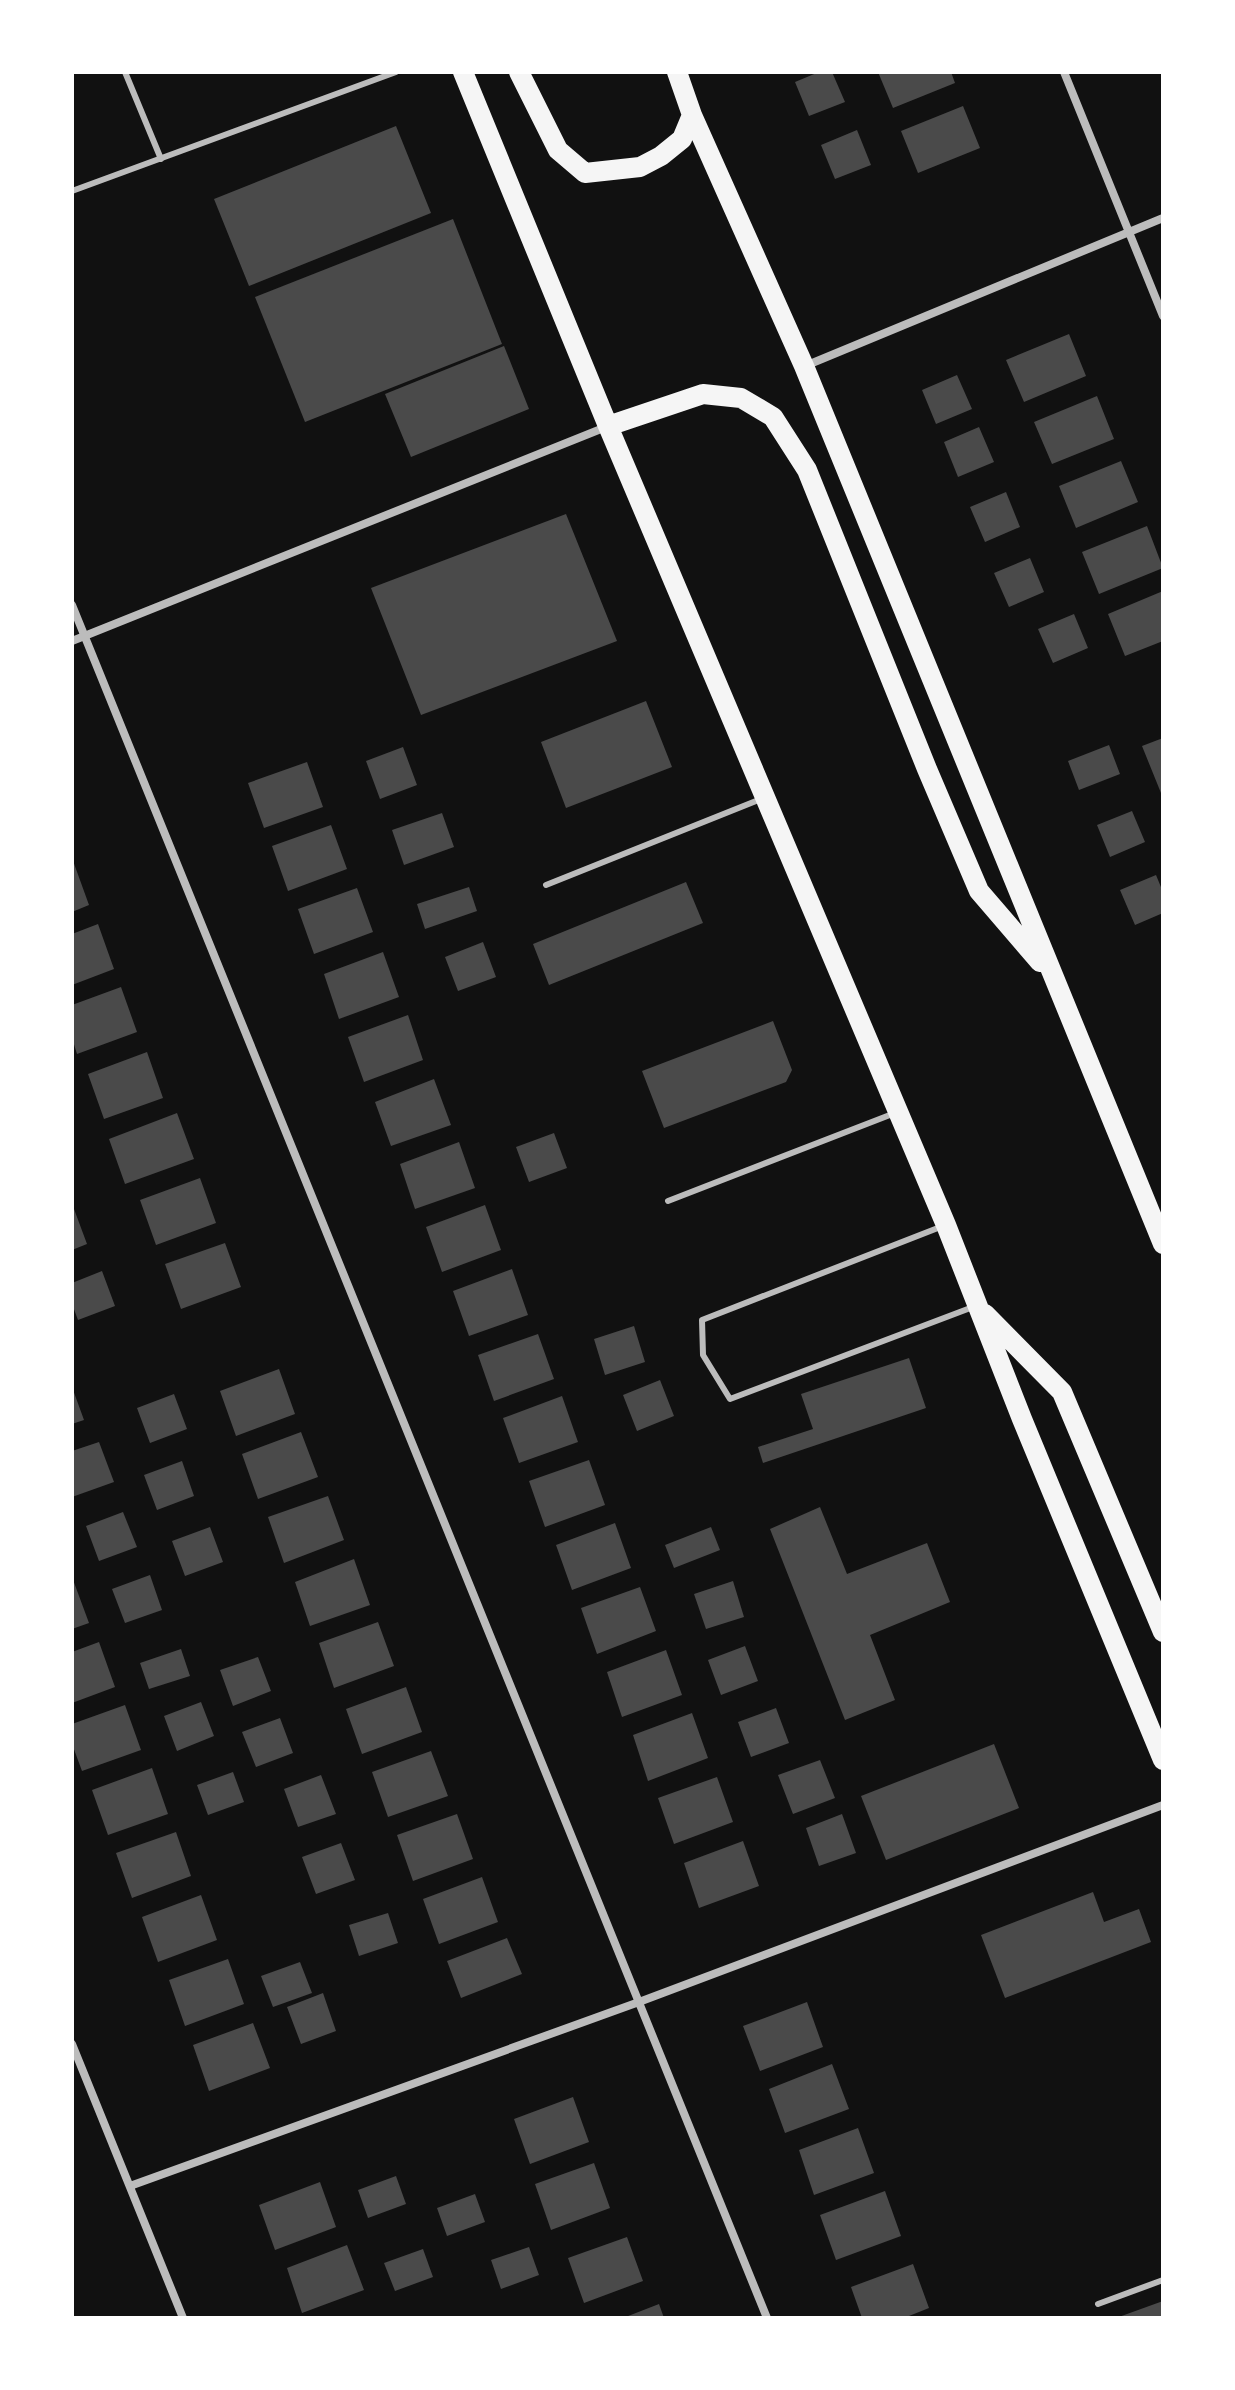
<svg xmlns="http://www.w3.org/2000/svg" width="1235" height="2390" font-family="'PT Serif',serif">
<style>
.building{fill:#4a4a4a}
.lines{fill:none;stroke-linecap:round;stroke-linejoin:round}
.service{stroke:#bcbcbc;stroke-width:6}
.minor{stroke:#bcbcbc;stroke-width:8}
.primary{stroke:#f5f5f5;stroke-width:20}
</style>
<rect width="100%" height="100%" fill="#111"/>
<path class="building" d="M819,72H832L845,102L809,116L795,82Z
M878,72H951L955,83L893,108Z
M963,106L980,148L918,173L901,131Z
M396,126L431,213L249,286L214,199Z
M857,130L871,165L835,179L821,145Z
M453,219L502,344L305,422L255,297Z
M1069,334L1086,376L1024,402L1006,360Z
M504,346L529,409L411,457L385,394Z
M957,375L972,409L936,424L922,390Z
M1097,396L1114,439L1052,464L1034,422Z
M979,427L994,462L958,477L944,442Z
M1121,461L1138,502L1076,528L1059,486Z
M1006,492L1020,527L985,542L970,507Z
M566,514L617,641L421,715L371,588Z
M1147,526L1163,568L1099,594L1082,552Z
M1030,558L1044,592L1009,607L994,573Z
M1163,591V641L1125,656L1108,614Z
M1074,614L1088,648L1053,663L1038,629Z
M646,701L672,767L566,808L541,742Z
M1163,738V792L1161,793L1142,746Z
M1109,745L1120,774L1079,790L1068,761Z
M403,747L417,785L380,799L366,761Z
M307,762L323,807L264,828L248,783Z
M1132,811L1145,842L1110,857L1097,825Z
M442,813L454,847L404,865L392,830Z
M331,825L347,869L288,891L272,846Z
M72,858L89,905L72,912Z
M1156,875L1163,892V913L1135,925L1120,890Z
M686,882L703,923L549,985L533,944Z
M469,887L477,911L425,929L417,904Z
M357,888L373,932L314,954L298,909Z
M98,924L114,969L72,985V934Z
M483,942L496,977L458,991L445,957Z
M383,952L399,997L339,1019L324,974Z
M121,987L137,1032L77,1054L72,1038V1005Z
M408,1015L423,1060L364,1082L348,1037Z
M773,1021L792,1070L786,1082L664,1128L642,1071Z
M147,1052L163,1098L104,1119L88,1074Z
M434,1079L451,1125L391,1146L375,1102Z
M177,1113L194,1159L125,1184L109,1139Z
M554,1133L567,1168L529,1182L516,1147Z
M459,1142L475,1188L415,1209L400,1164Z
M200,1178L216,1223L156,1245L140,1200Z
M485,1205L501,1250L442,1272L426,1227Z
M74,1209L87,1244L72,1250V1210Z
M225,1243L241,1287L181,1309L165,1264Z
M512,1269L528,1315L469,1336L453,1291Z
M102,1271L115,1306L78,1320L72,1304V1283Z
M634,1326L645,1362L605,1375L594,1339Z
M538,1334L554,1379L494,1401L478,1355Z
M909,1358L926,1408L763,1463L758,1447L813,1429L801,1394Z
M279,1369L295,1414L236,1436L220,1391Z
M660,1380L674,1416L637,1431L623,1395Z
M72,1387L84,1420L72,1424Z
M174,1394L187,1429L150,1443L137,1408Z
M562,1396L578,1442L519,1463L503,1418Z
M301,1432L318,1477L258,1499L242,1454Z
M99,1442L114,1482L72,1497V1451Z
M589,1460L605,1505L545,1527L529,1481Z
M182,1461L194,1496L157,1510L144,1475Z
M328,1496L344,1540L284,1563L268,1517Z
M820,1507L847,1574L927,1543L950,1602L870,1635L895,1700L845,1720L770,1529Z
M123,1512L137,1547L99,1561L86,1526Z
M615,1523L631,1568L572,1590L556,1545Z
M210,1527L223,1562L185,1576L172,1541Z
M711,1527L720,1550L674,1568L665,1545Z
M354,1559L370,1605L310,1626L295,1582Z
M150,1575L162,1610L125,1623L112,1589Z
M72,1577L89,1623L72,1629Z
M733,1581L744,1617L706,1629L694,1594Z
M640,1587L656,1631L597,1654L581,1608Z
M378,1622L394,1666L334,1688L319,1643Z
M99,1642L115,1687L72,1703V1652Z
M745,1646L758,1681L721,1695L708,1660Z
M181,1649L190,1676L149,1689L140,1663Z
M666,1650L682,1695L622,1717L607,1672Z
M258,1657L271,1691L233,1706L220,1670Z
M406,1687L422,1732L362,1754L346,1709Z
M201,1702L214,1736L177,1751L164,1716Z
M125,1705L141,1750L82,1771L72,1744V1724Z
M776,1708L789,1743L751,1757L738,1722Z
M692,1713L708,1758L648,1781L633,1735Z
M280,1718L293,1753L256,1767L242,1732Z
M994,1744L1019,1808L886,1860L861,1796Z
M431,1751L448,1796L388,1817L372,1772Z
M820,1760L835,1798L793,1814L778,1775Z
M152,1768L168,1814L108,1835L92,1790Z
M233,1772L244,1802L208,1815L197,1785Z
M321,1775L336,1814L298,1827L284,1789Z
M717,1777L733,1822L674,1844L658,1798Z
M457,1814L473,1859L413,1881L397,1835Z
M842,1814L856,1853L819,1866L806,1828Z
M176,1832L191,1876L132,1898L116,1853Z
M743,1841L759,1886L699,1908L684,1863Z
M341,1843L355,1880L316,1894L302,1857Z
M482,1877L498,1922L439,1944L423,1899Z
M1093,1892L1104,1922L1139,1909L1151,1942L1005,1998L981,1935Z
M201,1895L217,1940L158,1962L142,1917Z
M388,1913L398,1943L359,1956L349,1925Z
M507,1938L522,1974L461,1998L447,1961Z
M228,1959L244,2004L185,2026L169,1980Z
M300,1962L312,1993L273,2007L261,1976Z
M323,1993L336,2031L301,2044L287,2007Z
M807,2002L823,2047L760,2071L743,2026Z
M253,2023L270,2068L209,2091L193,2045Z
M832,2064L849,2109L785,2133L769,2089Z
M573,2097L589,2142L530,2164L514,2119Z
M858,2128L874,2173L814,2195L799,2150Z
M594,2163L610,2208L551,2230L535,2184Z
M396,2176L406,2204L368,2218L358,2190Z
M320,2182L336,2227L275,2250L259,2205Z
M885,2191L901,2236L836,2260L820,2215Z
M475,2194L485,2222L447,2236L437,2208Z
M627,2237L643,2281L584,2303L568,2258Z
M347,2245L364,2290L302,2313L287,2268Z
M529,2247L539,2275L501,2289L491,2260Z
M423,2249L433,2277L395,2291L384,2263Z
M913,2264L929,2308L904,2318H862L851,2287Z
M1163,2301V2318H1116Z
M659,2304L664,2318H623Z"/>
<g class="lines">
<path class="service" d="M125,72L161,159
M72,191L396,72
M546,885L761,799
M668,1201L895,1113
M943,1226L702,1320L703,1355L730,1399L973,1307
M1098,2304L1163,2280"/>
<path class="minor" d="M1064,72L1163,316
M805,366L1163,218
M72,605L767,2318
M72,641L606,427
M72,2044L183,2318
M130,2186L639,2002L1163,1805"/>
<path class="primary" d="M463,72L608,426L946,1225L1022,1419L1163,1760
M519,72L558,150L585,173L640,167L661,156L682,139L692,115
M677,72L692,115L804,366L1163,1244
M608,426L703,394L741,398L773,417L807,470L927,769L979,891L1040,962
M985,1314L1062,1392L1163,1632"/>
</g>
<rect width="1235" height="2390" fill="none" stroke="#ffffff" stroke-width="148"/>
</svg>
